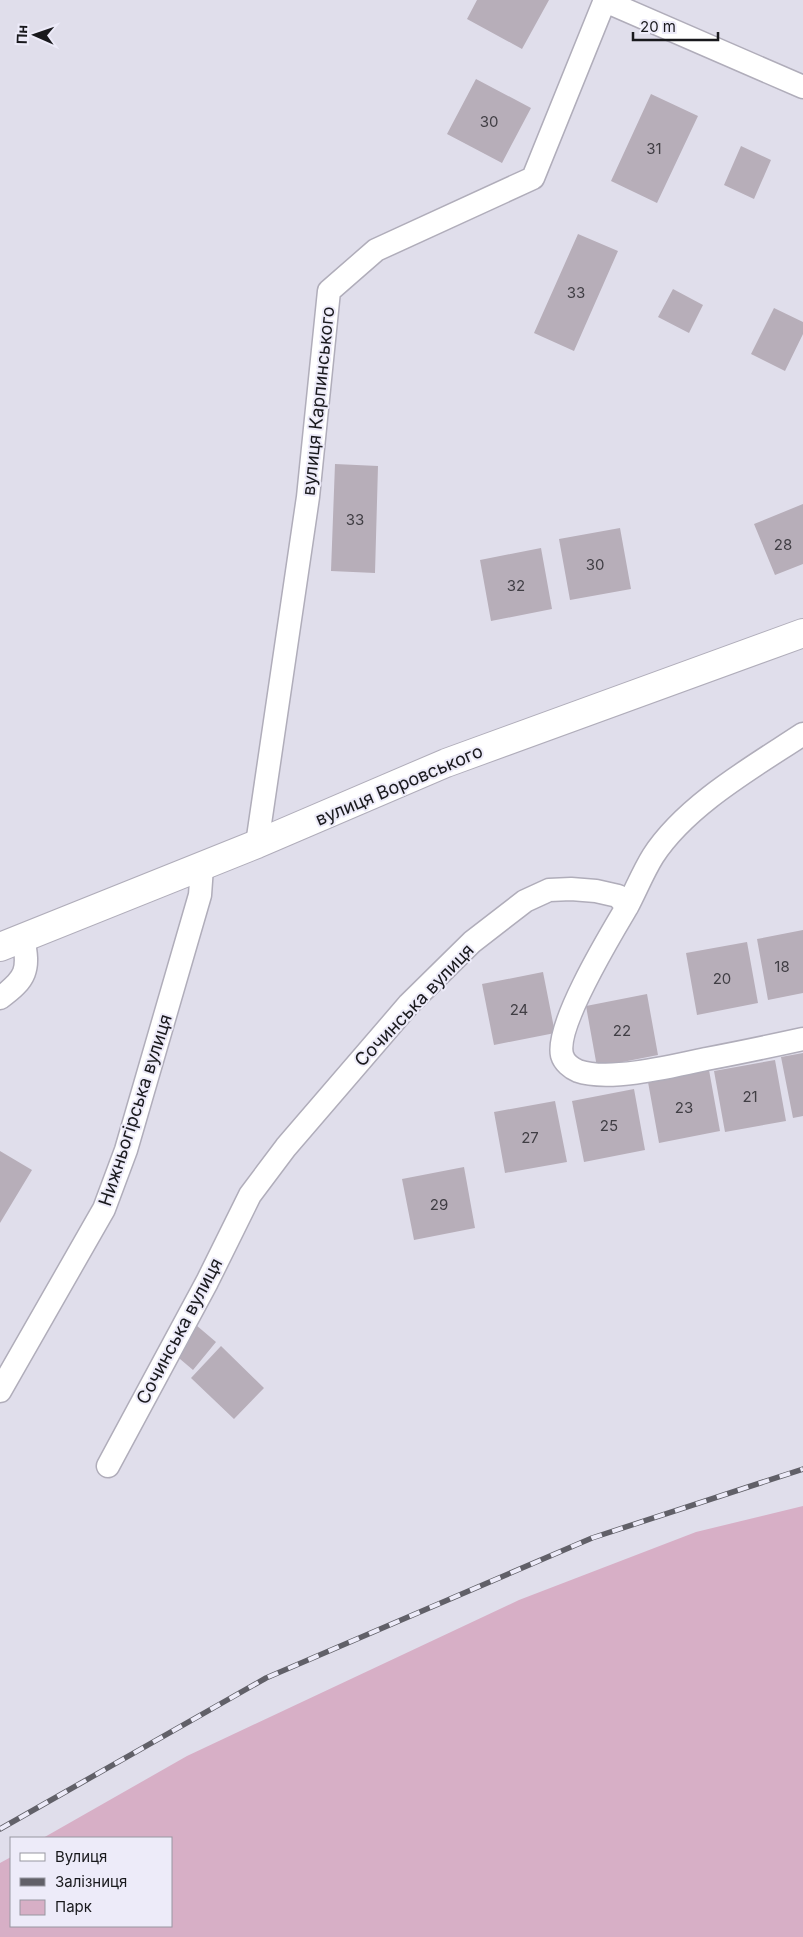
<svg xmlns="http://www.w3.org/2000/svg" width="803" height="1937" font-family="Inter,sans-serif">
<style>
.green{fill:#d7afc6}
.building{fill:#b7aeb9}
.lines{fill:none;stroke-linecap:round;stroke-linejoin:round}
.minor-casing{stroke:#b0adba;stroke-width:25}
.tertiary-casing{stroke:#b0adba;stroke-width:30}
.minor{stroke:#fff;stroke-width:22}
.tertiary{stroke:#fff;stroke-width:28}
.rail-casing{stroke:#616068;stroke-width:5.5}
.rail{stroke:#edebf9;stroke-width:4;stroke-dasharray:11;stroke-linecap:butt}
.labels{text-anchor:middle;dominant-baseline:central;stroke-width:4;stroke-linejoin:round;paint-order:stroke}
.number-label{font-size:15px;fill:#403e44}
.street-label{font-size:18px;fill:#19191d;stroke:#edebf9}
</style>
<rect width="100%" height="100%" fill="#e0deeb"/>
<path class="green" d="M803,1506V1937H0V1863L11,1857V1926H171V1838H43L187,1756L519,1600L696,1532Z"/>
<path class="building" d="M477,0H549L522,49L467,19Z
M476,79L531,108L502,163L447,134Z
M651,94L698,116L657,203L611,181Z
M741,146L771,160L754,199L724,185Z
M578,234L618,251L574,351L534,333Z
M673,289L703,305L689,333L658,317Z
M774,308L803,322V334L785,371L751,354Z
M335,464L378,466L375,573L331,571Z
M803,504V564L775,575L754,524Z
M620,528L631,589L570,600L559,539Z
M541,548L552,609L491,621L480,560Z
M803,930V993L768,1000L757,939Z
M747,942L758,1003L697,1015L686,953Z
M543,972L555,1033L494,1045L482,984Z
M647,994L658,1055L597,1067L586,1006Z
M803,1053V1116L793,1118L781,1057Z
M775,1060L786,1121L725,1132L714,1071Z
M709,1070L720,1131L659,1143L648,1082Z
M634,1089L645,1150L584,1162L572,1101Z
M555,1101L567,1162L505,1173L494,1112Z
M0,1151L32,1170L0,1223Z
M464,1167L475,1228L414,1240L402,1179Z
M196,1325L216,1342L193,1370L173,1353Z
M221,1346L264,1388L234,1419L191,1378Z"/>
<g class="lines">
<defs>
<path id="minor" d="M605,1L803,87
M257,844L308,497L329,291L376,250L533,178L605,0
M627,907C636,890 643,872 653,856C686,805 753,767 803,734
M0,998C26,979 30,970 23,938
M0,1391L104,1209L126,1150L200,895L202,867
M108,1466L207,1282L250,1195L286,1147L409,1004L472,942L525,901L549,890L571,889L596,891L618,896L627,907C611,934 555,1026 562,1055C564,1062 571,1068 578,1071C609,1082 674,1066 706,1059C738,1053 771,1046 803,1039"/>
<path id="tertiary" d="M0,947L257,844L446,763L803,633"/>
</defs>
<use href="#minor" class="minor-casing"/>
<use href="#tertiary" class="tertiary-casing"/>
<use href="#minor" class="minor"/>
<use href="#tertiary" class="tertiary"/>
<defs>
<path id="rail" d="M0,1829L266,1678L592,1538L803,1469"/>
</defs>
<use href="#rail" class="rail-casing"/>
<use href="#rail" class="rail"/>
</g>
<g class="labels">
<g class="number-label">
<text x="489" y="121">30</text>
<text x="654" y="148">31</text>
<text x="576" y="292">33</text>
<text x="355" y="519">33</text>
<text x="783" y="544">28</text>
<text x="595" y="564">30</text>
<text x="516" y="585">32</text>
<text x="782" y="966">18</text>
<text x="722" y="978">20</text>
<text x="519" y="1009">24</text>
<text x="622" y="1030">22</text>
<text x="750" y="1096">21</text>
<text x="684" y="1107">23</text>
<text x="609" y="1125">25</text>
<text x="530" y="1137">27</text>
<text x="439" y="1204">29</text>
</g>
<g class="street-label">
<text transform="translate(318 401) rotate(-84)">вулиця Карпинського</text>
<text transform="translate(399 785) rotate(-23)">вулиця Воровського</text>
<text transform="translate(414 1005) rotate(-46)">Сочинська вулиця</text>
<text transform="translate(135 1110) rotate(-72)">Нижньогірська вулиця</text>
<text transform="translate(179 1331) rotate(-62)">Сочинська вулиця</text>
</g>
</g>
<rect x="10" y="1837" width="162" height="90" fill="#edebf9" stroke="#9897a1"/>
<rect x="20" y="1853" width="25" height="8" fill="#ffffff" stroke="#9897a1"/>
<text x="55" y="1862" font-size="15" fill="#19191d">Вулиця</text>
<rect x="20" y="1878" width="25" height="8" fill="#616068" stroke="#9897a1"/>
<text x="55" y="1887" font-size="15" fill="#19191d">Залізниця</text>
<rect x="20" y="1900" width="25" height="15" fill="#d7afc6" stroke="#9897a1"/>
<text x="55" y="1912" font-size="15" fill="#19191d">Парк</text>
<g transform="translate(35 35) rotate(272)" stroke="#edebf9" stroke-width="4" paint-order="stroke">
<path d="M0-4L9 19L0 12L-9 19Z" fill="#19191d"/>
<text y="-8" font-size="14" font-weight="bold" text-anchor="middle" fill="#19191d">Пн</text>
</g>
<path d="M633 32v8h85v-8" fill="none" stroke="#19191d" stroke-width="2.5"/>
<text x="640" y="32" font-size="15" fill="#19191d" stroke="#edebf9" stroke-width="4" paint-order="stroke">20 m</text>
</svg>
